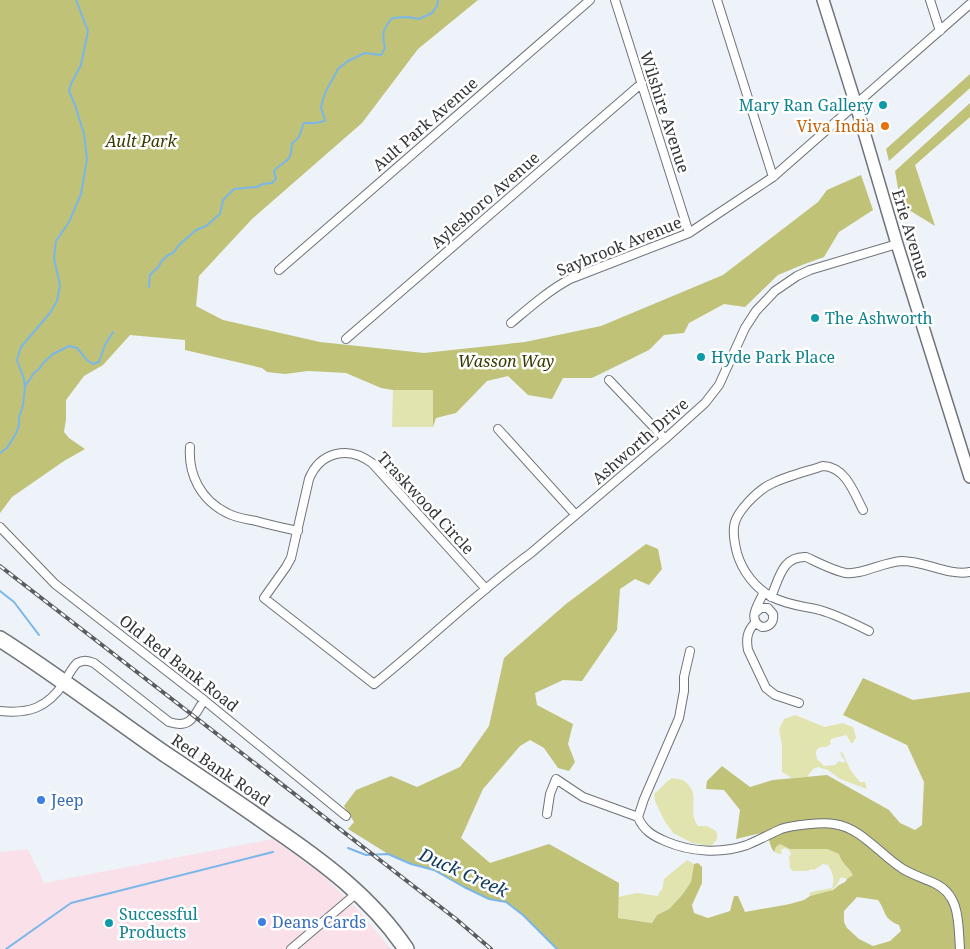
<svg xmlns="http://www.w3.org/2000/svg" width="970" height="949" font-family="'Noto Serif',serif">
<style>
.industrial{fill:#fae0e8}
.green{fill:#e2e4af}
.forest{fill:#bfc277;fill-rule:evenodd}
.lines{fill:none;stroke-linecap:round;stroke-linejoin:round}
.stream{stroke:#7bb6ea;stroke-width:2}
.street-casing{stroke:#6e7378;stroke-width:10}
.secondary-casing{stroke:#6e7378;stroke-width:14}
.highway-casing{stroke:#6e7378;stroke-width:18}
.street{stroke:#fff;stroke-width:8}
.secondary{stroke:#fff;stroke-width:11}
.highway{stroke:#fff;stroke-width:15}
.rail-casing{stroke:#5a5d60;stroke-width:4}
.rail{stroke:#fff;stroke-width:2;stroke-dasharray:5.5;stroke-linecap:butt}
.culture-dot{fill:#0f9aa8;stroke:#fff;stroke-width:2}
.food-dot{fill:#e8710a;stroke:#fff;stroke-width:2}
.shop-dot{fill:#3f7fe0;stroke:#fff;stroke-width:2}
.labels{text-anchor:middle;dominant-baseline:central;stroke-width:5;stroke-linejoin:round;paint-order:stroke}
.culture-label{font-size:16px;fill:#0d838f;stroke:#fff;text-anchor:start}
.street-label{font-size:16px;fill:#333537;stroke:#fff}
.food-label{font-size:16px;fill:#c56008;stroke:#fff;text-anchor:end}
.park-label{font-size:16px;font-style:italic;fill:#3a3b00;stroke:#fff}
.shop-label{font-size:16px;fill:#366cbe;stroke:#fff;text-anchor:start}
.water-label{font-size:18px;font-style:italic;fill:#0d3a5c;stroke:#fff}
</style>
<rect width="100%" height="100%" fill="#edf3f9"/>
<path class="industrial" d="M273,839L322,874L358,910L391,949H0V852L28,849L44,883Z"/>
<path class="green" d="M393,390H433V427H392Z
M795,715L825,727L842,723L853,727L856,737L853,743H851L847,736L846,735L831,739L830,741L831,744L826,747C821,746 816,748 816,753C816,755 817,757 817,759L824,766L835,765L839,761L843,763L845,761L840,753L842,752L851,771L860,782H865L866,786L867,789L840,779L828,770L818,767L813,769L807,777L792,778L782,772V745L779,729L784,719Z
M672,778L683,780C687,783 692,788 693,793C695,805 690,815 698,826H707L716,831C719,838 716,841 711,846L692,843L673,833L664,820L655,801L654,794C661,789 665,782 672,778Z
M780,844L790,849H827L839,854C842,864 848,866 853,875L847,879L844,878H840C835,893 825,892 810,896L809,894L811,892L832,888C835,879 833,873 828,865L823,864L814,870L812,869L807,871H793L789,867L790,866L789,857L791,854L789,850L785,848L782,849L781,852L782,854H779L774,852L776,847Z
M687,860L694,864L691,882L682,895L669,909L657,915L652,923L618,918V897L637,893L658,896L660,891L662,890L664,879Z"/>
<path class="forest" d="M0,0H478L418,49L362,123L252,219L199,276L196,306L223,320L320,342L424,353L525,342L601,326L723,275L818,202L827,190L861,175L873,210L839,232L824,257L802,265L778,275L745,307L724,304L689,323L684,333L664,335L649,350L592,378H563L552,399L528,395L508,376L487,381L456,413L436,418L433,427V390H393L381,388L346,373L308,371L285,374L267,372L262,368L185,350V340L130,335L103,365L84,376L66,400V419L64,432L69,438L85,449L64,461L12,497L0,513Z
M970,74V88L889,161L886,149Z
M970,103V117L915,165L935,226L901,205L895,171Z
M646,544L658,549L662,569L649,585L635,579L620,589L617,630L582,681L563,680L535,693L537,705L573,724L568,744L575,762L569,771L558,768L544,748L530,740L520,746L483,789L461,838L490,863L549,844L619,883L618,918L652,923L657,915L669,909L682,895L691,882L694,864L698,863L702,867V883L692,905L694,913L708,918L730,911L734,896H738L745,912L790,904L804,900L810,896L833,890L839,885L845,882L847,879L853,875C848,866 842,864 839,854L827,849H790L780,844L776,847L774,852C769,845 770,838 765,832L736,839L740,810L724,790L706,789L707,781L722,766L750,787L773,780L827,775L889,810L900,823L915,830L922,825L924,782L907,745L843,715L863,678L913,700L970,692V949H557L523,915L506,902L489,899L464,887L434,870L411,864L388,854L348,829L354,822L344,806L356,790L391,776L417,787L460,767L489,726L504,658L566,604ZM857,897L878,900C887,912 882,918 899,925L901,931L890,941L873,946L859,939L847,928L844,922V911Z"/>
<g class="lines">
<path class="stream" d="M149,287L150,275L159,266L161,262L168,255L173,253L179,245L196,230L206,226L220,214L223,200L234,189L257,187L263,184L272,183L276,179L274,171C278,165 287,163 290,156C292,152 291,148 292,143C301,139 300,131 304,123H315L325,121L321,107L325,93L338,69L348,61L365,53L381,55L385,48C382,33 382,31 392,18L408,17L419,19L432,13L437,6L438,0
M26,385L34,373L40,368L43,363L53,354L69,346L77,348L87,360L93,364L99,362L105,345L113,332
M0,453L7,448L15,435L19,426V418L23,405L25,387L24,379L17,360L21,347L50,313L57,301L60,285L54,258L56,241L69,222L81,194L87,159L84,134L75,105L69,91L71,84L81,65L88,31L76,0
M0,591L14,602L39,635
M348,848L366,855L388,854L411,864L434,870L464,887L489,899L506,902L523,915L557,949
M6,949L71,903L273,852"/>
<defs>
<path id="street" d="M615,0L689,233
M717,0L773,177
M930,0L940,31
M279,270L590,0
M511,323C530,307 548,291 570,279L689,233L773,177L970,4
M346,339L642,83
M609,380L665,439
M498,429L575,514
M190,447C188,475 201,500 227,513C236,518 246,519 256,521C270,525 284,528 298,531
M863,510C854,493 846,467 823,466C808,471 787,476 773,483C759,489 735,512 734,527C733,536 735,545 737,553C742,571 756,589 772,597C787,605 803,606 820,610C837,615 853,623 869,631
M0,527L55,584L204,700L346,816
M486,589L372,463C348,445 320,452 309,479L291,558L286,567L264,598L374,684C427,642 476,593 531,553L665,439L705,403L719,385L745,328L756,311L775,291L797,276L810,270L897,244
M771,597C779,579 782,556 806,557C817,562 834,571 846,573C862,575 883,562 902,561C925,561 948,576 970,572
M755,613L761,608H768L773,614C774,622 770,627 762,627C746,620 759,603 764,592
M755,623C747,631 746,639 748,650L766,688L775,695L799,703
M690,651L684,677V691L679,718L644,799L638,817C643,830 653,836 665,841C690,852 721,854 747,845C759,840 770,834 781,829C792,825 823,822 834,824C862,828 880,855 903,869C913,875 923,878 934,883C961,895 958,924 960,949
M0,711C29,714 47,708 64,683C68,676 71,669 77,663C83,660 87,660 94,663L169,722C191,729 194,716 204,700
M547,814L550,794L556,779L583,797L638,817
M291,949L357,893"/>
<path id="secondary" d="M823,0L856,105L897,244L970,477"/>
<path id="highway" d="M0,639C57,675 110,716 165,754C201,778 237,802 272,827C322,861 372,898 406,949"/>
</defs>
<use href="#street" class="street-casing"/>
<use href="#secondary" class="secondary-casing"/>
<use href="#highway" class="highway-casing"/>
<use href="#street" class="street"/>
<use href="#secondary" class="secondary"/>
<use href="#highway" class="highway"/>
<defs>
<path id="rail" d="M0,566L456,919L491,949"/>
</defs>
<use href="#rail" class="rail-casing"/>
<use href="#rail" class="rail"/>
</g>
<g class="culture-dot">
<circle cx="883" cy="105" r="5"/>
<circle cx="815" cy="318" r="5"/>
<circle cx="701" cy="357" r="5"/>
<circle cx="109" cy="923" r="5"/>
</g>
<circle class="food-dot" cx="885" cy="126" r="5"/>
<g class="shop-dot">
<circle cx="41" cy="800" r="5"/>
<circle cx="262" cy="922" r="5"/>
</g>
<g class="labels">
<g class="culture-label">
<text x="873" y="105" text-anchor="end">Mary Ran Gallery</text>
<text x="825" y="318">The Ashworth</text>
<text x="711" y="357">Hyde Park Place</text>
<text x="119" y="914">Successful<tspan x="119" dy="18">Products</tspan></text>
</g>
<g class="street-label">
<text transform="translate(665 112) rotate(72)">Wilshire Avenue</text>
<text transform="translate(425 124) rotate(-41)">Ault Park Avenue</text>
<text transform="translate(485 200) rotate(-41)">Aylesboro Avenue</text>
<text transform="translate(911 234) rotate(73)">Erie Avenue</text>
<text transform="translate(619 246) rotate(-22)">Saybrook Avenue</text>
<text transform="translate(640 441) rotate(-41)">Ashworth Drive</text>
<text transform="translate(426 503) rotate(47)">Traskwood Circle</text>
<text transform="translate(179 663) rotate(38)">Old Red Bank Road</text>
<text transform="translate(221 770) rotate(34)">Red Bank Road</text>
</g>
<g class="food-label">
<text x="875" y="126">Viva India</text>
</g>
<g class="park-label">
<text x="141" y="141">Ault Park</text>
<text x="506" y="361">Wasson Way</text>
</g>
<g class="shop-label">
<text x="51" y="800">Jeep</text>
<text x="272" y="922">Deans Cards</text>
</g>
<g class="water-label">
<text transform="translate(464 872) rotate(24)">Duck Creek</text>
</g>
</g>
</svg>
